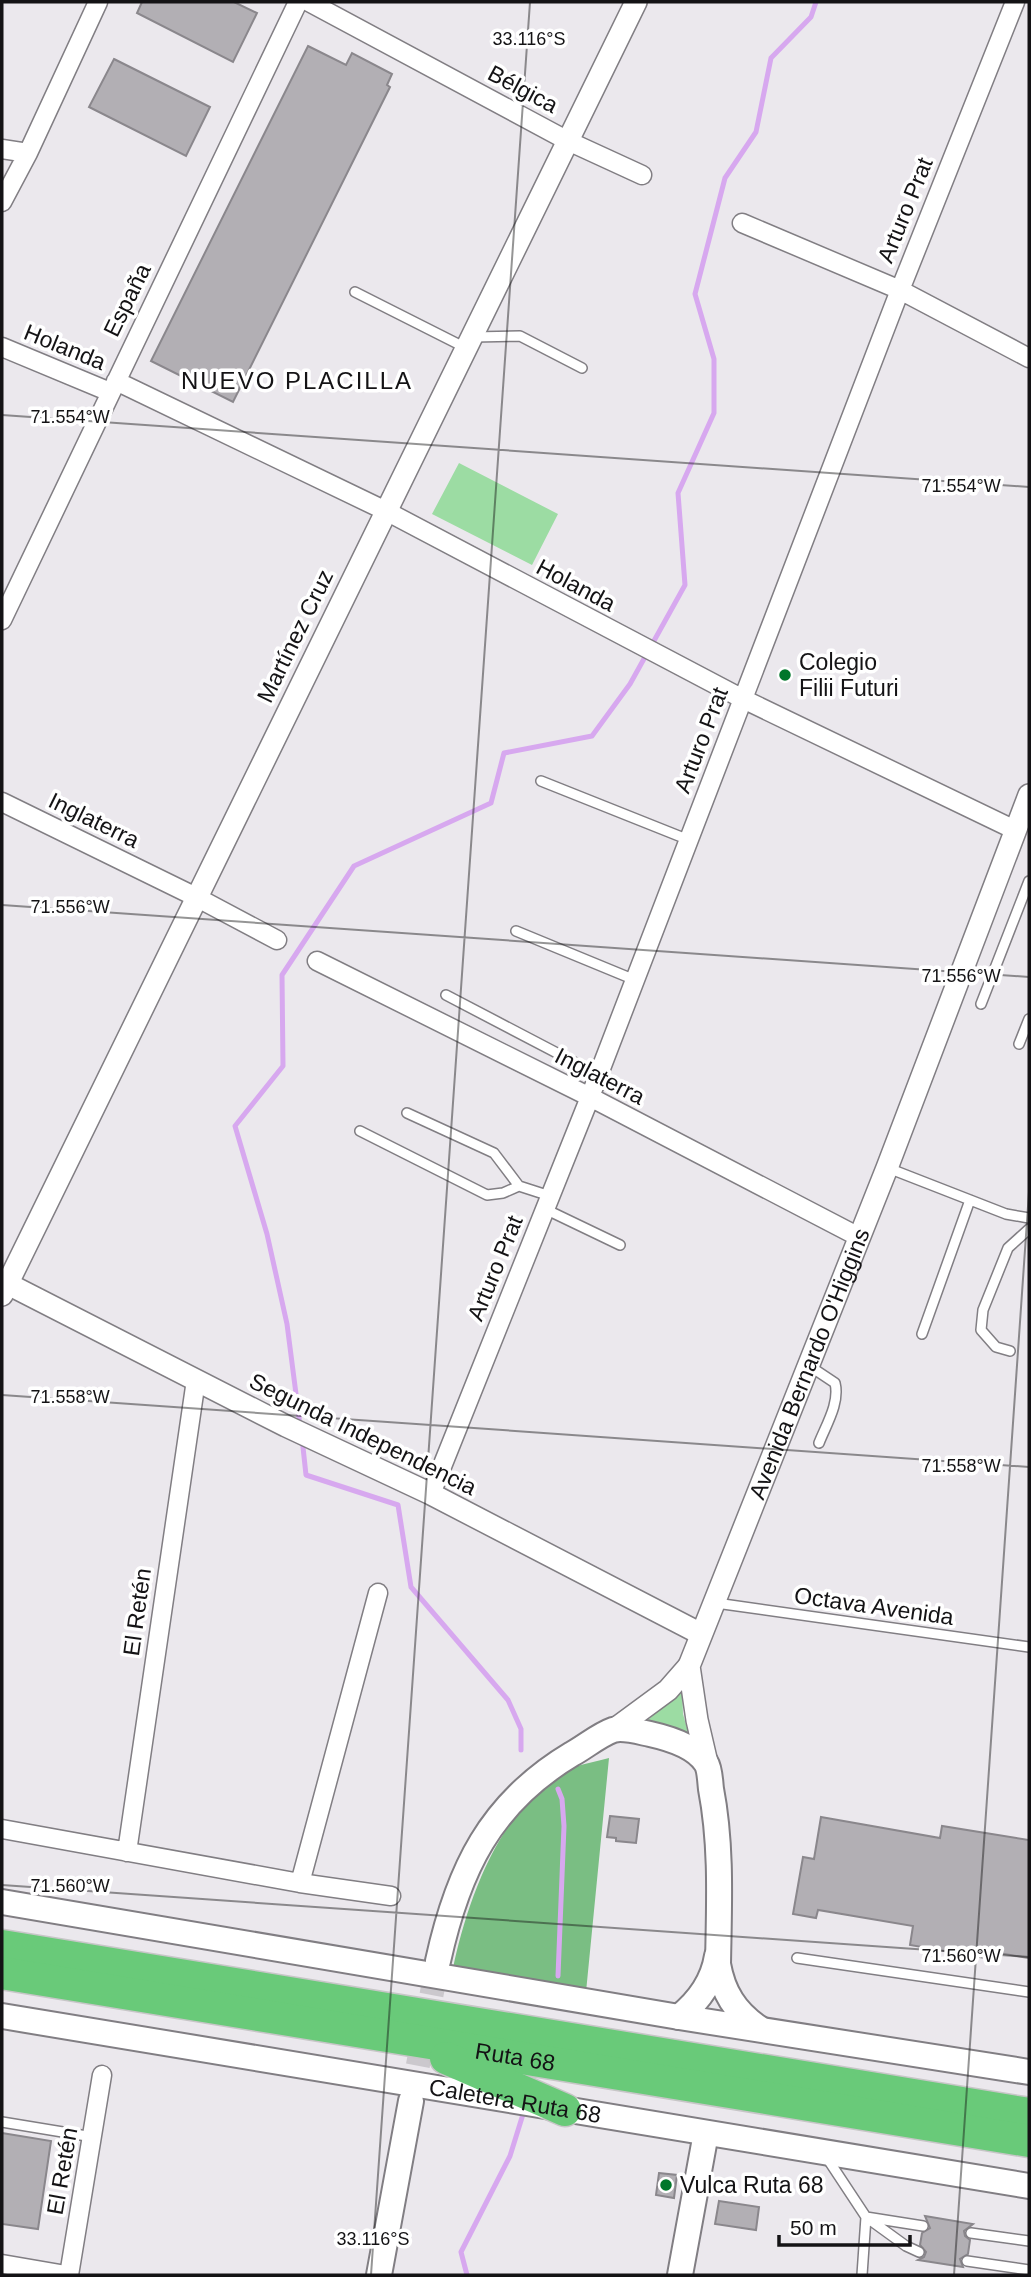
<svg xmlns="http://www.w3.org/2000/svg" width="1031" height="2277" font-family="Helvetica,sans-serif">
<style>
.green{fill:#9cdca3}
.forest{fill:#7abe83}
.lines{fill:none;stroke-linecap:round;stroke-linejoin:round}
.stream{stroke:#d7a8ef;stroke-width:5}
.building{fill:#b2afb4;stroke:#8a878c;stroke-width:2}
.secondary-tunnel{stroke:#cbc8cd;stroke-width:24;stroke-dasharray:24 12;stroke-linecap:butt}
.service-casing{stroke:#817e83;stroke-width:12}
.minor-casing{stroke:#817e83;stroke-width:21}
.tertiary-casing{stroke:#817e83;stroke-width:24}
.secondary-casing{stroke:#817e83;stroke-width:28}
.motorway-casing{stroke:#c7c6c7;stroke-width:35}
.service{stroke:#fff;stroke-width:9}
.minor{stroke:#fff;stroke-width:18}
.tertiary{stroke:#fff;stroke-width:21}
.secondary{stroke:#fff;stroke-width:24}
.motorway{stroke:#69ca79;stroke-width:32}
.ticks{fill:none;stroke:#141315;stroke-width:2;stroke-opacity:0.45}
.poi-dot{fill:#00762b;stroke:#fff;stroke-width:2.5}
.labels{text-anchor:middle;dominant-baseline:central;stroke-width:7;stroke-linejoin:round;paint-order:stroke}
.street-label{font-size:23px;fill:#141315;stroke:#fff}
.poi-label{font-size:23px;fill:#141315;stroke:#fff;text-anchor:start}
.neighbourhood-label{font-size:24px;letter-spacing:2px;fill:#141315;stroke:#fff}
.ticks-label{font-size:18px;text-anchor:middle;fill:#141315;stroke:#fff;stroke-width:7;stroke-linejoin:round;paint-order:stroke}
</style>
<rect width="100%" height="100%" fill="#ebe8ed"/>
<path class="green" d="M459,463L558,514L532,565L432,514Z
M682,1689L683,1714L690,1739L670,1727L648,1720Z"/>
<path class="forest" d="M609,1758L586,1992L453,1968C468,1897 504,1796 577,1766C587,1763 599,1761 609,1758Z"/>
<g class="lines">
<path class="stream" d="M300,1425L287,1324L267,1234L235,1126L283,1066L282,975L354,866L491,803L504,753L592,736L630,684L685,585L678,493L714,413V359L695,294L725,178L756,132L771,58L811,17L816,2
M302,1438L306,1475L398,1505L411,1587L508,1700L521,1729V1750
M558,1789L562,1799L564,1826L558,1976
M467,2275L461,2252L510,2156L524,2111"/>
</g>
<path class="building" d="M142,2H234L257,13L233,62L137,13Z
M308,46L346,65L352,53L392,74L387,85L390,87L233,402L151,361Z
M114,59L210,107L186,156L89,107Z
M610,1816L639,1819L636,1843L616,1841V1838L607,1837Z
M821,1817L940,1838L942,1826L1029,1840V1958L998,1953L997,1960L910,1945L913,1926L818,1910L816,1918L793,1914L803,1857L814,1859Z
M2,2133L51,2141L38,2229L2,2224Z
M659,2173L677,2175L674,2198L656,2195Z
M719,2201L759,2207L756,2230L715,2224Z
M925,2216L973,2224L964,2231L965,2236L970,2240L968,2254L960,2259L963,2267L918,2260L924,2257L926,2252L920,2245L922,2233L930,2228Z"/>
<g class="lines">
<path class="secondary-tunnel" d="M411,2101L438,1961"/>
<defs>
<path id="service" d="M355,292L466,348
M473,337L520,336L582,368
M541,781L689,840
M516,931L635,980
M446,995L599,1075
M981,1004L1029,881
M1019,1044L1029,1019
M407,1113L494,1153L519,1186
M360,1131L487,1195L503,1193L519,1186L550,1196
M888,1168L1006,1214L1029,1218
M545,1209L620,1245
M922,1334L970,1200
M1010,1351L996,1347L981,1330L983,1310L1008,1248L1029,1229
M808,1365L835,1383C840,1403 826,1425 819,1443
M716,1603L1029,1647
M797,1958L1029,1992
M2,2122L93,2137
M827,2158L866,2217L906,2246L919,2252
M971,2233L1029,2241
M967,2261L1029,2270
M862,2275L866,2217L923,2226"/>
<path id="minor" d="M309,2L568,141L642,175
M2,149L28,153
M2,202L28,153L98,2
M742,223L900,290L1029,358
M2,347L110,392
M116,381L386,511L743,699L1015,830
M2,620L298,2
M2,802L196,897L277,940
M317,961L590,1097L859,1237
M431,1494L590,1097L900,290L1015,2
M2,1829L300,1883L391,1896
M127,1852L196,1380
M300,1883L378,1593
M2,2264L66,2275
M69,2275L102,2075"/>
<g id="tertiary">
<path d="M8,1284L286,1426L431,1494L701,1634"/>
<path d="M2,1295L636,2"/>
<path d="M615,1729L668,1690L689,1666"/>
<path id="s1" d="M707,1763L697,1720L689,1666L887,1168L1029,795"/>
</g>
<g id="secondary">
<path d="M2,1902L679,2017L1029,2072"/>
<path d="M438,1961C458,1870 490,1803 572,1754C585,1747 599,1735 613,1730C623,1727 640,1732 650,1734C668,1738 695,1746 706,1763C710,1769 710,1781 711,1789C722,1846 719,1905 718,1964C723,1992 735,2012 759,2028"/>
<path id="s2" d="M2,2016L1029,2186"/>
<path d="M679,2017C699,2001 713,1981 717,1956"/>
<path d="M379,2275L411,2101"/>
<path d="M680,2275L706,2133"/>
</g>
<g id="motorway">
<path d="M2,1946L1029,2114"/>
<path id="s3" d="M2,1973L1029,2141"/>
<path d="M446,2058L565,2110"/>
</g>
</defs>
<use href="#service" class="service-casing"/>
<use href="#minor" class="minor-casing"/>
<use href="#tertiary" class="tertiary-casing"/>
<use href="#secondary" class="secondary-casing"/>
<use href="#motorway" class="motorway-casing"/>
<use href="#service" class="service"/>
<use href="#minor" class="minor"/>
<use href="#tertiary" class="tertiary"/>
<use href="#secondary" class="secondary"/>
<use href="#motorway" class="motorway"/>
</g>
<path class="ticks" d="M2,415L1029,487M2,905L1029,977M2,1395L1029,1467M2,1885L1029,1957M371,2275L530,2M954,2275L1029,1192"/>
<g class="poi-dot">
<circle cx="785" cy="675" r="7"/>
<circle cx="666" cy="2185" r="7"/>
</g>
<g class="labels">
<g class="street-label">
<text transform="translate(523 89) rotate(28)">Bélgica</text>
<text transform="translate(905 210) rotate(-68)">Arturo Prat</text>
<text transform="translate(127 300) rotate(-64)">España</text>
<text transform="translate(65 347) rotate(22)">Holanda</text>
<text transform="translate(576 585) rotate(28)">Holanda</text>
<text transform="translate(295 636) rotate(-64)">Martínez Cruz</text>
<text transform="translate(701 740) rotate(-69)">Arturo Prat</text>
<text transform="translate(94 820) rotate(26)">Inglaterra</text>
<text transform="translate(600 1076) rotate(27)">Inglaterra</text>
<text transform="translate(495 1268) rotate(-68)">Arturo Prat</text>
<text stroke="none"><textPath href="#s1" startOffset="424">Avenida Bernardo O'Higgins</textPath></text>
<text transform="translate(363 1434) rotate(26)">Segunda Independencia</text>
<text transform="translate(874 1606) rotate(8)">Octava Avenida</text>
<text transform="translate(137 1612) rotate(-82)">El Retén</text>
<text stroke="none"><textPath href="#s3" startOffset="520">Ruta 68</textPath></text>
<text stroke="none"><textPath href="#s2" startOffset="520">Caletera Ruta 68</textPath></text>
<text transform="translate(62 2171) rotate(-80)">El Retén</text>
</g>
<g class="poi-label">
<text x="799" y="662">Colegio<tspan x="799" dy="26">Filii Futuri</tspan></text>
<text x="680" y="2185">Vulca Ruta 68</text>
</g>
<g class="neighbourhood-label">
<text x="297" y="380">NUEVO PLACILLA</text>
</g>
</g>
<g class="ticks-label">
<text x="529" y="45">33.116°S</text>
<text x="70" y="423">71.554°W</text>
<text x="961" y="492">71.554°W</text>
<text x="70" y="913">71.556°W</text>
<text x="961" y="982">71.556°W</text>
<text x="70" y="1403">71.558°W</text>
<text x="961" y="1472">71.558°W</text>
<text x="70" y="1892">71.560°W</text>
<text x="961" y="1962">71.560°W</text>
<text x="373" y="2245">33.116°S</text>
</g>
<rect width="1031" height="2277" fill="none" stroke="#141315" stroke-width="7"/>
<path d="M779 2235v10h131v-10" fill="none" stroke="#141315" stroke-width="3.5"/>
<text x="790" y="2235" font-size="21" fill="#141315" stroke="#ffffff" stroke-width="5" paint-order="stroke">50 m</text>
</svg>
